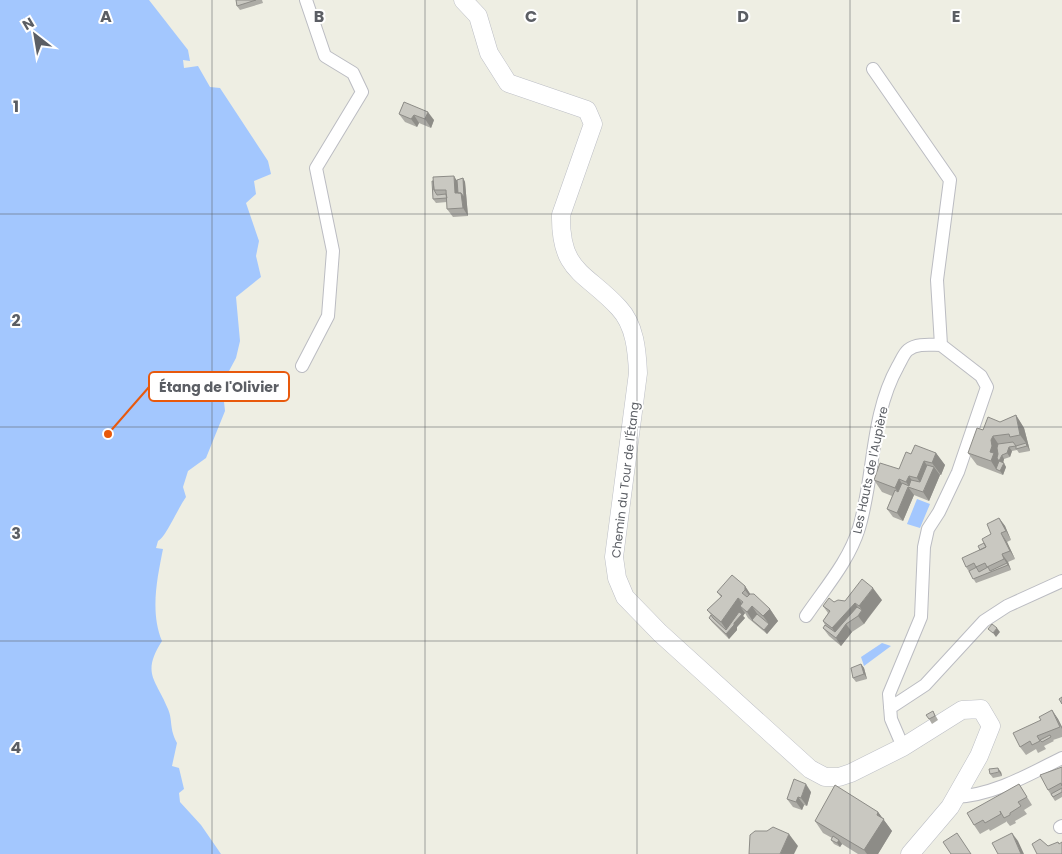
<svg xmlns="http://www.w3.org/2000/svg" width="1062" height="854" font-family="Poppins,sans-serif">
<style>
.water{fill:#a3c7fe}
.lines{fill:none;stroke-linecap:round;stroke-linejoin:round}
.street-casing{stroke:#bbbcc2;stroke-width:14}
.secondary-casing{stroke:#bcbec5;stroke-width:19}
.street{stroke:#fff;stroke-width:12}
.secondary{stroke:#fff;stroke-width:18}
.wall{fill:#adaca6}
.shaded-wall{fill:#8d8c87}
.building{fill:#c9c8c1;stroke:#8d8c87}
.grid{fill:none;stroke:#5b5e64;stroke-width:1;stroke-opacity:0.55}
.labels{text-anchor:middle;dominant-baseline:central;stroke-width:4;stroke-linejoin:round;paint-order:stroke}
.street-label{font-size:12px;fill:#5b5e64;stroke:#fff}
.grid-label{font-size:16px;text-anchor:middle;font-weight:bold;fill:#5b5e64;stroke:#fff;stroke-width:4;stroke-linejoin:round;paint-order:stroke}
.leader{fill:none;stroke:#e8590c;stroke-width:2}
.callout-dot{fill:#e8590c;stroke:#fff;stroke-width:2}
.callout{fill:#fff;stroke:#e8590c;stroke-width:2}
.callout-label{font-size:14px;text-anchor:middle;font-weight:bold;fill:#5b5e64}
</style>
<rect width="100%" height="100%" fill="#eeeee3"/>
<path class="water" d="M0,0H149L188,50L190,61L183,60L184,68L198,66L210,87L220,88L268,161L271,174L254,181L256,194L246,203L259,241L256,256L261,277L236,297L240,341L236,358L222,384L225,411L206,458L188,471L183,487L186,497C178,508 166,537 158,541L156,548L163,549C157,579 150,612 162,641C141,674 156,679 168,709C173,721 169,728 177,743L172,766L179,768L184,789L179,793L180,802L201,825L221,854H0Z
M917,499L930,504L920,528L907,524Z
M882,643L891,646L864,666L861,657Z"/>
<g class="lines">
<defs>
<path id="street" d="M873,69L950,180L937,280L941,345L981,376L987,387L958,472L939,512L928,529L924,547L921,617L889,694L891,719L903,747
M302,366L328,316L333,251L316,168L362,92L353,73L325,56L306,0
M806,616C825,588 849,561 859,528C875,475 870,416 898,366C901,361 904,353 908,350C917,343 930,345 941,345
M890,708L925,685L984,621L1007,606L1062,581
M955,797C994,795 1028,775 1062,758
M1060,827L1062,826"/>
<path id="secondary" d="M463,0L478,16L489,53L508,83L587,110L593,124L561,215C560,273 586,272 619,308C635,325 637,351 638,373L614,557L617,578L625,597L660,633L810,769L825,777H839L851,773L903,747L962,710L981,709L991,726L979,756L950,807L910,854"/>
</defs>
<use href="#street" class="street-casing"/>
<use href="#secondary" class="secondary-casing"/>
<use href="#street" class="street"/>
<use href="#secondary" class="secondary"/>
</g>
<path class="wall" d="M236,0H262L263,3L240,10L237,6Z
M404,102L434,120L431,128L419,123L417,127L405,122L399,114Z
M463,178L465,182L468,216L453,217L447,209V202L436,203L433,199V181L457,180Z
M1016,415L1024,428L1030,451L1019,453L1017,450L1012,451L1010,457L1004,459L1003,463L1006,467L1003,475L977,465L968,453L983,430Z
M936,453L945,465L941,475H940L929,501L914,495L903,521L893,517L887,509L892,496L882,492L874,480L899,469L911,454Z
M999,518L1005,526L1011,540L1007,542L1015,559L1008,562L1011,570L976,583L966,567L991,534Z
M745,586L750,594L770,609L778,621L767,634L748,618L745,613L743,616L745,618L737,627V630L729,639L712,622L709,618L711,615L707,610L721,597L717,592Z
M882,600L864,624L852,632L841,646L829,636L823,628L825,625L823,621L828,613L823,606L834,602L845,601Z
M861,664L864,668L867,679L856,682L853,678Z
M1052,710L1058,719L1062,727V737L1053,740L1054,741L1044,746L1046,749L1038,753L1036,749L1026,755L1020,747L1041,720Z
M933,711L938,720L932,724L929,719Z
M1062,767V797L1055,801L1048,790Z
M1001,772L1002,776L993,778L990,774Z
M1019,784L1032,805L1024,810L1027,814L1015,821L1016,823L1010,826L1006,821V822L990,831L989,829L980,834L974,825Z
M811,792L807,806L804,805L802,810L793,807L787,799Z
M878,812L892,831L878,854H858L842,844L840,847L834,844L831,840L832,838L823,833L815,821Z"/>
<path class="shaded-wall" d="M428,112L434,120L431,128L425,119Z
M414,115L419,123L417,127L411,119Z
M454,176L459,184L460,197L455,193Z
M463,178L465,182L468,216L463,208L461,193Z
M1016,415L1024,428L1030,451L1027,446L1026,443L1020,435Z
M993,436L1001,448L1002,455L1004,459L1002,467L1004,463L1006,467L1003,475L1000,471L996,469L991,461L988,438Z
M1009,447L1012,451L1010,457L1007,453Z
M936,453L945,465L941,475L932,463Z
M924,461L932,472L934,467L940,475L929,501L923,492L925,489L917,478Z
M909,476L917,488H910L906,482Z
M899,479L907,491L908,487L914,495L903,521L897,513L903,499L895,488Z
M999,518L1005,526L1011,540L1006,531Z
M1001,533L1007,542L1015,559L1010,551Z
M1002,554L1008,562L1011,570L1004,559Z
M745,586L753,598L754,602L745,590Z
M873,588L882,600L868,618L859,606Z
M738,598L747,610L740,606L745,613L743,616L745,618L737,627V630L729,639L726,634L728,632L721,622Z
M855,603L861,612L862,610L868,618L864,624L858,616L846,624L852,632L841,646L836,638L837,636L832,628Z
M752,606L760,618L752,620L747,612Z
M770,609L778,621L767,634L764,630L769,624L763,616Z
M997,628L1000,632L996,637L993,633Z
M861,664L864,668L867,679L864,674Z
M1052,710L1058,719L1062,727V729Z
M998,768L1001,772L1002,776L999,772Z
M806,784L811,792L807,806L801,798Z
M798,797L804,805L802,810L796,802Z
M878,812L892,831L878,854H867L864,850Z
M1012,833L1018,841L1024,854H1021Z
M789,834L798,846L794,854H780Z
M839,840L842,844L840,847L837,843Z"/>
<path class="building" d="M236,0H256L237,6Z
M404,102L428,112L425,119L414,115L411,119L399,114Z
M454,176L455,193H461L463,208L447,209L446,190H434L433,177Z
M463,178L464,197L461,193H458L457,180Z
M432,181H433L434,190L437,195L446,194L447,198L433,199Z
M1016,415L1020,435L1010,437L1009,434L993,436L991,440L992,446L990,452L994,453L991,461L968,453L977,428L983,430L988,417L1000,422Z
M1013,442L1016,446L1009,447L1007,453L1002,455L999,461L997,458L998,454L997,448L998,444Z
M1026,443L1027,446L1016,449V446Z
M915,445L936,453L932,463L924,461L917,478L909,476L906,482L899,479L895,488L874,480L880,463L899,469L906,452L911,454Z
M999,461L1004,463L1000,471L996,469Z
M927,465L934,467L923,492L908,487L897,513L887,509L895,490L898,492L902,483L909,486L911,480L920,482Z
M999,518L1006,531L1001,533L1010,551L1002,554L1004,559L987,567L985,563L976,567L974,563L966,567L962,558L986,547L982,539L991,534L987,524Z
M984,543L986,547L980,550L978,546Z
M1007,563L1008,565L973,579L969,571L977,567H976L979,572L988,567L990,571Z
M732,575L745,586V590L742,593L747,597L750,594H754L770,609L763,616L752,606L747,612L740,606L743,602L738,598L721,622L707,610L722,596L717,592Z
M862,579L873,588L859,606L855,603L832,628L823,621L830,611L823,606L829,598L834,602L838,600L845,601Z
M857,607L862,610L858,616L846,624L836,638L823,628L825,625L835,632Z
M739,612L742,614L734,623V625L726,634L709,618L711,615L713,618L726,630Z
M757,614L769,624L764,630L752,620Z
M992,624L997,628L993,633L988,629Z
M861,664L864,674L853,678L851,668Z
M1062,697V704L1059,699Z
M1052,710L1060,727L1037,736L1040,741L1032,745L1030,741L1020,747L1013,733L1041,720L1039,717Z
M933,711L935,716L929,719L926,715Z
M1050,735L1051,737L1042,742L1040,740Z
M1062,767V786L1061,783L1048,790L1040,775Z
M998,768L999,772L990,774L989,769Z
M794,779L806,784L801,798L798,797L796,802L787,799Z
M1019,784L1027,797L1018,802L1021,806L1010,813V815L1004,818L1000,811L1001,814L985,823L983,820L974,825L967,813Z
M835,785L878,812L877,815L884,819L864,850L815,821Z
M1062,788V792L1053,797L1051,794Z
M773,827L789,834L780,854H749L750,835L755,831H767Z
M957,833L971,854H951L943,842Z
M1012,833L1021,854H998L992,843Z
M833,836L839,840L837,843L831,840Z
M1040,839L1048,846L1058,842L1059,844L1062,842V854H1037L1032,844Z"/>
<path class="grid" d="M212,0V854M425,0V854M637,0V854M850,0V854M0,214H1062M0,427H1062M0,641H1062"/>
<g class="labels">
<g class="street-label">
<text transform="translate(870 470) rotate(-78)">Les Hauts de l'Aupière</text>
<text transform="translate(625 480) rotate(-83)">Chemin du Tour de l'Étang</text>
</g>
</g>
<g class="grid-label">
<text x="106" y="22">A</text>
<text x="319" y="22">B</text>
<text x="531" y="22">C</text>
<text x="743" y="22">D</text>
<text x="956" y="22">E</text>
<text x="16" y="112">1</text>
<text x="16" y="326">2</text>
<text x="16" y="539">3</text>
<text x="16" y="753">4</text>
</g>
<path class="leader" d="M108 434L149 387"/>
<circle class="callout-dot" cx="108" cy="434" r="5"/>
<rect class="callout" x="149" y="372" width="140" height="29" rx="5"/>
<g class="callout-label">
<text x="219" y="392">Étang de l'Olivier</text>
</g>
<g transform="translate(35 35) rotate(329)" stroke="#ffffff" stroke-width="4" paint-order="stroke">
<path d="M0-4L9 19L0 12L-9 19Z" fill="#5b5e64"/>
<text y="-8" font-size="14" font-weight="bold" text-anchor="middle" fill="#5b5e64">N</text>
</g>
</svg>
